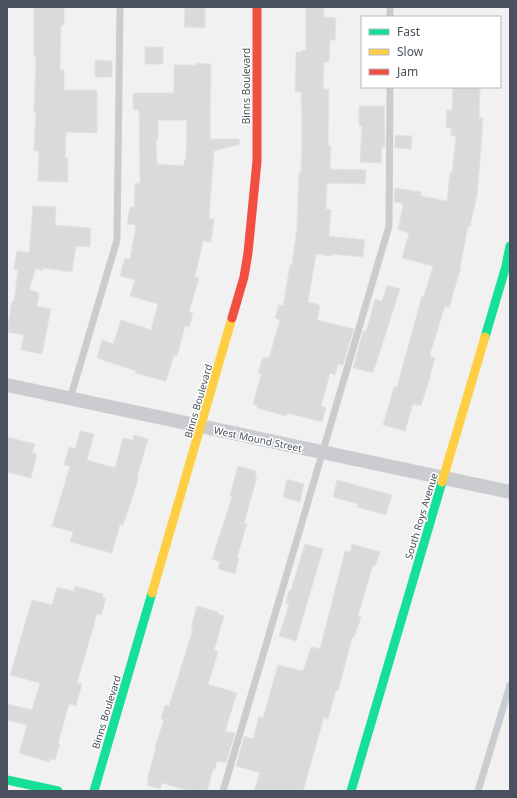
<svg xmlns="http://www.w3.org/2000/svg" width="517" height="798" font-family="'Noto Sans',sans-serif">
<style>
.building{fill:#dadadb;stroke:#e2e3e4;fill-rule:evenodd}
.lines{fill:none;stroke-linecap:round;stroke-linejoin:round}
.lane{stroke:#cacccf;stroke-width:7}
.street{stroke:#cacccf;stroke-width:14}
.fast{stroke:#16e098;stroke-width:9}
.slow{stroke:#ffcf43;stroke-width:9}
.jam{stroke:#f24e42;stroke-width:9}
.labels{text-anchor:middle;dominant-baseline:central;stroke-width:3;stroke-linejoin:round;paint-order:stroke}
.street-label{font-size:10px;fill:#48515d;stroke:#fff}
</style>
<rect width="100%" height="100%" fill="#f1f1f1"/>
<path class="building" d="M34,7H64V25H61L60,70H64V90H97V133L66,132L65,158H68V182L38,181L39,151H35L34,148L36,112H34L36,56H34Z
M185,7H205V28L184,27Z
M306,7H324V17L336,18L335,40H330L329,62H324L323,89H329L328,146H331L330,169L366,170L365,184L327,183L326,209L331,210L329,236L365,240L363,257L332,254L331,256L316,254L308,302L320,305L317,320L354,329L343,365L338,364L335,375L330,373L321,406L326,408L322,422L287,413L286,416L257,408L258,406L253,404L261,374L258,373L263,357L269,358L280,320L275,318L279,305L283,306L290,265H292L297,228L299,173H301L302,134L301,92H295L296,52H302V50H306Z
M145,47H163V64H145Z
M95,60L112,61V77H95Z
M196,63L211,64L210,139H239L240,144L214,151L209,218L214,219L211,242L203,241L195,277L199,278L189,312L193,313L189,327L185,326L177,356L174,355L166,381H164L135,373L136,371L97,358L102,340L113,344L121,320L151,330L158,304L130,296L135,280L120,276L125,258L130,259L136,225L127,224L130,207H134L135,183L140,184L139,110H133V93H174V65H196ZM158,120H187L186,160H184V166L157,164L156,139H158Z
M453,87L480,88L479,118H483L481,149L477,195L470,226H468L460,267H461L449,308L445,306L430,354V356L435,358L429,380L421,406L413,404L405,431L383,425L394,387H397L422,296H424L433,266L402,258L409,233L398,230L403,205H401L402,203L394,202L395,188L421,192L420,196L447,201L450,173H452L456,136H451V128H446L447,110H452Z
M359,106H384L385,147H382L381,163L360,162L362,126H359Z
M395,135L412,136L411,149L395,148Z
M33,206L56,207L55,225L91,228L90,247L76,246L72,272L43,268V271L36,269L29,289L39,293L37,306L51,309L42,354L21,350L24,335L7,332L12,301L14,302L18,270L14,269L17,251L29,253Z
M387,285L400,289L373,373L353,368L363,331L365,332L367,329L375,299L382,301Z
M80,431L94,434L87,460L115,468L123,438L133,440L134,435L148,439L137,477H138L137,483L133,496L123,525L120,524L112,553L70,542L73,532L52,526L70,466L64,465L69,447L75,449Z
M7,437L35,444L32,453L37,454L31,478L7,472Z
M238,466L256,471L255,476L257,477L244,523L247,524L237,557L239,559L235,574L218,569L220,562L212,559L232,497L230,495Z
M287,479L304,484L300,502L283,497Z
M337,480L392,495L386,515L357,507L358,504L333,497Z
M305,544L323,549L296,641L279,636L289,604L286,603L289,590H291Z
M352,544L380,552L375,566L373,565L358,616L361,617L354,638H352L338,691L336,690L328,719L324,717L303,791H254L260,773L236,766L244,736L253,739L259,716L263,718L278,665L303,671L311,647L320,649L345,551L350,552Z
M75,586L103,594L102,597L106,598L101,615L97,614L77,683L82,684L76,706L69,704L58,743L60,744L55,760L50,759L49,762L19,753L27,725L7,720V704L32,710L40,683L10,675L32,600L52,605L57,587L74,591Z
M197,606L218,612V614L224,616L214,650L218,652L208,684L237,693L225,731L235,733L226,763L217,761L215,769H213L207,791H189L162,783L160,789L147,785L149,779H147L156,748L155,747L164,719H161L165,705L169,706L193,629L191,628Z"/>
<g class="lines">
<path class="lane" d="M390,17V7
M70,399L117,240L120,7
M223,791L389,226L390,87
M478,791L510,685"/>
<path class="street" d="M7,385L510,492"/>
<path class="fast" d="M485,337L506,266L510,246
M7,780L58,791
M94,791L152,593
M351,791L442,482"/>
<path class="slow" d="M442,482L485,337
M152,593L232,318"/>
<path class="jam" d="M232,318L244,277L248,253L257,161V7"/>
</g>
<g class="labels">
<g class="street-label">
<text transform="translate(246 86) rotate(-90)">Binns Boulevard</text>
<text transform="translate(198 401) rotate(-74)">Binns Boulevard</text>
<text transform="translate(258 439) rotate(12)">West Mound Street</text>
<text transform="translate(421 516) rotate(-73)">South Roys Avenue</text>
<text transform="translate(106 712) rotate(-73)">Binns Boulevard</text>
</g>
</g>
<rect width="517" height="798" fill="none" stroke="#48515d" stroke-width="16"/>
<rect x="361" y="16" width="140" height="72" fill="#ffffff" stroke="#b6b9be"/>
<rect x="369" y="29" width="20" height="6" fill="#16e098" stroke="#b6b9be"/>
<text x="397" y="36" font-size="12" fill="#48515d">Fast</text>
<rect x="369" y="49" width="20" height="6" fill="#ffcf43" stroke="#b6b9be"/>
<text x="397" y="56" font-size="12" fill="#48515d">Slow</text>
<rect x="369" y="69" width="20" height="6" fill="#f24e42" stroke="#b6b9be"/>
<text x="397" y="76" font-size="12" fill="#48515d">Jam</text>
</svg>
